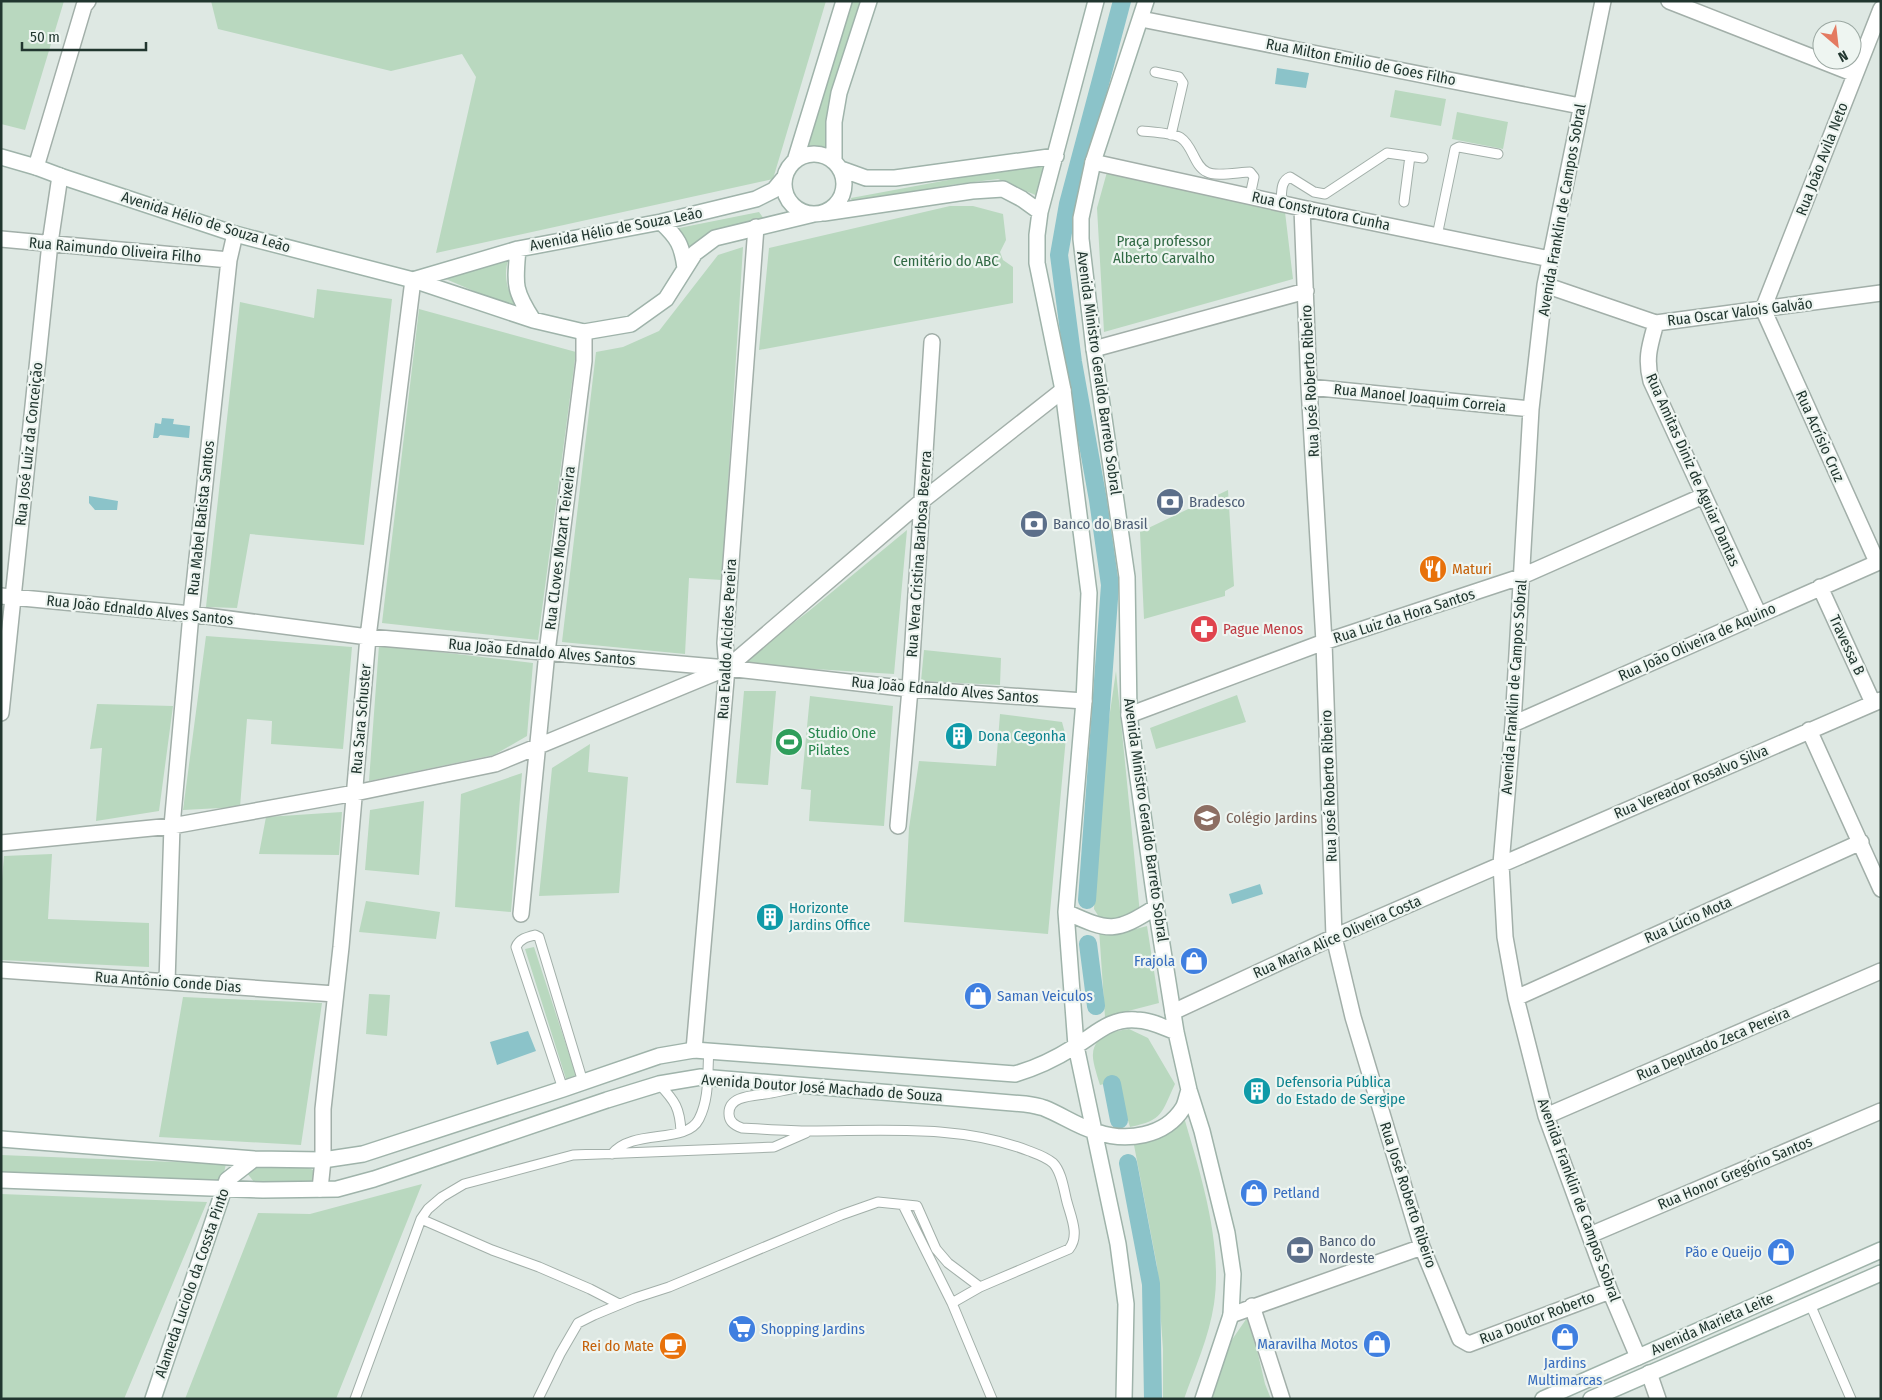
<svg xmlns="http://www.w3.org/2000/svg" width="1882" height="1400" font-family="'Fira Sans Condensed',sans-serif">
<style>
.green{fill:#b9d8bf}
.water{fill:#8bc3c9}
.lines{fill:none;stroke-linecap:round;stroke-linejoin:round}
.canal{stroke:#8bc3c9;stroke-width:18}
.lane-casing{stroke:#a2afa9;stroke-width:11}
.street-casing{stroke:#a2afa9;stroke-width:18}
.secondary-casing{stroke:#9fb3aa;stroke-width:18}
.lane{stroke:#fff;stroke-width:9}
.street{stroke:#fff;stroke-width:15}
.secondary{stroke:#fff;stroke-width:15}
.labels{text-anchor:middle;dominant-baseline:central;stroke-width:4.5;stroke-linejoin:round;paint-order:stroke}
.street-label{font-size:15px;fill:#21362f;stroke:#eef5f1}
.park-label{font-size:15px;fill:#306943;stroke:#eef5f1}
.service-label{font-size:15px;fill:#4e5e75;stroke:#eef5f1;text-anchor:start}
.food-label{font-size:15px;fill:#c56008;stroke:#eef5f1;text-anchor:start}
.health-label{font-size:15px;fill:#be3a42;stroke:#eef5f1;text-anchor:start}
.leisure-label{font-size:15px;fill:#27864d;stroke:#eef5f1;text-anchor:start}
.culture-label{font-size:15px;fill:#0d838f;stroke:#eef5f1;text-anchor:start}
.education-label{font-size:15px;fill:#785e54;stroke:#eef5f1;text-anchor:start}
.shop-label{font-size:15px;fill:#366cbe;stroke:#eef5f1;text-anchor:end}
</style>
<rect width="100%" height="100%" fill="#dee8e3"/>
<path class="green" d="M1,1H64L25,130L1,124Z
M211,1H826L773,179L436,253L476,77L462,54L391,71L218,29Z
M851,1H864L833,153L803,152Z
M1395,90L1446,99L1441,126L1390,117Z
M1457,112L1508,122L1503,149L1452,139Z
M1050,161L1040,197L998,179L950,185L853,205L851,198Z
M1107,172L1285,212L1293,279L1104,332L1097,208Z
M950,206H973L1003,214L1006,240L1000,252L1003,260L1013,267V303L759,350L769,248Z
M759,212L764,219L713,232L688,249C687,241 680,237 679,228Z
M743,247L722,580L689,578L685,654L562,642L596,352L623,347L659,331L718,255Z
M509,258C502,276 508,293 518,310L434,274Z
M317,289L392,299L364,545L250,534L237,608L206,607L240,302L314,318Z
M419,309L576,352L538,640L382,623Z
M1228,490L1234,586L1225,591V596L1144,619L1140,532Z
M907,530L894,674L748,665L746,659L809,611Z
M206,636L352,647L343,749L271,744L272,721L247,719L240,807L183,810Z
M379,645L533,663L527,736L494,755L369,781Z
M924,650L1001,658L1000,685L921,681Z
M1116,671L1140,914L1111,924L1099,917L1094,909L1101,774Z
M744,691H776L768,785L736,783Z
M1237,695L1246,722L1156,749L1150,728Z
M810,696L893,706L884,826L809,821L811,790L801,789Z
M97,704L173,706L159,811L96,821L102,748L90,749Z
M1000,714L1062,722L1066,737L1048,934L904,922L909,828L919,761L996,766Z
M590,744L588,772L628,777L619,893L539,896L552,768Z
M522,773L511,912L455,907L461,794Z
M424,801L419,875L365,870L370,810Z
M342,812L339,855L259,854L266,817Z
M52,854L48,919L149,923V967L1,960V890L4,856Z
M366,901L440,912L436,939L359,932Z
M1147,926L1159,1003L1105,1017L1099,929L1117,934Z
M534,947L576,1075L566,1079L525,949Z
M369,994L390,995L387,1036L366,1034Z
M183,997L322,1003L301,1145L159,1137Z
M1129,1029L1148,1038L1175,1084C1161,1113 1164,1120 1130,1127L1116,1081L1100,1085C1098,1078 1092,1061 1093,1054C1094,1035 1115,1031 1129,1029Z
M1183,1114C1200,1172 1223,1243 1214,1304C1209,1337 1195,1368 1184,1399H1163V1349L1157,1266L1134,1145C1155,1141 1167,1128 1183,1114Z
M1,1155L226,1164L222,1181L1,1173Z
M253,1166C270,1166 304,1162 317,1172L316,1178L311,1181L254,1182L247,1173Z
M422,1184L336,1399H185L258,1213L310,1214Z
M1,1194L207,1202L124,1399H1Z
M1249,1315L1265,1384L1271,1399H1210L1229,1344Z"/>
<path class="water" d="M1277,68L1309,73L1306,88L1275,84Z
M162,418L174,419L173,424L190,426L189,438L160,435L158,438H153L155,423L161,424Z
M89,496L118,501L117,510H95L89,503Z
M1260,884L1263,894L1232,904L1229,894Z
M528,1031L536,1051L497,1065L490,1042Z"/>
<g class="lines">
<path class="canal" d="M1087,900L1110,585L1098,500L1073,362L1059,255L1068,204L1122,1
M1088,944L1096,1006
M1112,1084L1119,1120
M1128,1163L1151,1284L1153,1399"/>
<defs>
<path id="lane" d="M1155,72L1179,77L1183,83L1171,135
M1142,131C1151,132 1174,133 1181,138C1193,146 1194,166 1207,172C1215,177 1240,172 1250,172L1254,177L1250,196
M1404,202L1410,156
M1281,203C1282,193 1280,181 1290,177L1314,192L1325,194L1387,153L1423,158
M1437,236L1455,149L1459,147L1498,154
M659,1084C675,1101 680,1108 681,1132
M563,1089L516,947C519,939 527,937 535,935L539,937L583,1082
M791,1089C784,1090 778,1092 771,1093C758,1096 728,1094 729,1114C729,1122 736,1126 742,1128C764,1129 788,1131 810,1131C883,1131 960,1124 1029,1151C1037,1154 1046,1157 1053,1163C1062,1172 1064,1191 1067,1202C1071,1217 1080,1236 1069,1249L980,1287L952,1303
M612,1154C633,1128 686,1145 699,1119C710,1097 707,1073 709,1050
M903,1205L952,1303L992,1399
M421,1219L492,1250L539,1267L590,1289L619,1304
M1810,1304L1851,1399
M355,1399L421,1219L428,1209L442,1197L464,1184L573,1155L774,1147L806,1133
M538,1399L560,1354L578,1323L594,1315L635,1298L669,1287L841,1215L878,1202L917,1206L936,1249L948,1263L980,1287"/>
<path id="street" d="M1603,1L1545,285L1531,409L1513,724L1501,864L1505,937L1516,998L1546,1116L1610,1291L1638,1357
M1669,1L1855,74
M1141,19L1580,106
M1093,162L1302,208L1550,259
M36,167L84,6L88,1
M1302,208L1309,387L1324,642L1334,937L1353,1017L1422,1247L1460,1339L1469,1344L1610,1291
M1,239L229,260
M1545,285L1656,323L1881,293
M1656,323C1650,345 1645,358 1651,381L1759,615
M1094,349L1306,291
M1309,387L1531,409
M1877,562L1763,309L1881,9
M1820,587L1873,703
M1,596L191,614L368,637L727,668L910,689L1084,701
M1,713L50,243L60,176
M1129,715L1324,642L1520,577L1703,496
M1513,724L1881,561
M1809,730L1881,889
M898,826L910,689L932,342
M1,843L172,826L355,793L495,764L727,668L923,500L1063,390
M521,914L547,652L584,361V332
M1,970L335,994
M167,982L172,826L191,614L229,260L235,234
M1516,998L1861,842
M1173,1012L1334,937L1881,700
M694,1050L727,668L725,643L756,227
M1546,1116L1881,971
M320,1189L323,1160V1109L341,947L368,637L413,280
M1590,1235L1881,1111
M1252,1306L1282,1399
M1231,1315L1422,1247
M1649,1373L1658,1399"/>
<path id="secondary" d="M1096,1L1040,212L1037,235V263L1063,390L1089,593L1084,701L1066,912L1076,1046L1118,1244L1126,1304L1124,1399
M1146,1L1093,162L1081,218V239L1094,349L1127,577L1129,715L1156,907L1176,1032L1189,1090L1202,1131L1227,1233L1233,1274L1231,1315L1203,1399
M784 184a30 30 0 1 1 60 0a30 30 0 1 1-60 0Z
M1,157L36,167L60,176L235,234L413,280L533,320L584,332L631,324L666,299L695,253L715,238L814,214
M795,161L844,1
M834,161V122L839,93L869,1
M841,169L866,178H895L1056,156
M824,213L972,191L1003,189L1022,199L1040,212
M661,222C678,238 682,245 685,268
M518,249C515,284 513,289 533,320
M413,280L518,249L661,222L756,199L774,190L784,178
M1066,912C1110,932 1115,933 1156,907
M1,1139L254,1159
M1,1180L263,1190L337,1189L374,1179L607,1100L659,1084L701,1077L1025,1104C1032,1105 1038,1106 1044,1108C1062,1115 1078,1127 1097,1132C1126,1142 1165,1137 1183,1108C1186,1103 1187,1095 1189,1090
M153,1399L227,1180L254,1159L323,1160L363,1154L563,1089L659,1056L694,1050L1015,1074C1036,1068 1055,1059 1074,1047C1095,1035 1109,1018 1136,1020C1150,1020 1163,1027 1176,1032
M1543,1399L1881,1250
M1591,1399L1881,1273"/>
</defs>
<use href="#lane" class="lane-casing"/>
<use href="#street" class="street-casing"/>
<use href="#secondary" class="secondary-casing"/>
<use href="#lane" class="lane"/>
<use href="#street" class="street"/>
<use href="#secondary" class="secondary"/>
</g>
<defs>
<symbol id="bank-disc" viewBox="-11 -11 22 22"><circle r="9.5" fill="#5c6f8a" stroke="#eef5f1"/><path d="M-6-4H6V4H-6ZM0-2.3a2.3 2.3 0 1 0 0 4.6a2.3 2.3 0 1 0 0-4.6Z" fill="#fff"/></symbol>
<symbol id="restaurant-disc" viewBox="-11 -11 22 22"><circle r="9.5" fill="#e8710a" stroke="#eef5f1"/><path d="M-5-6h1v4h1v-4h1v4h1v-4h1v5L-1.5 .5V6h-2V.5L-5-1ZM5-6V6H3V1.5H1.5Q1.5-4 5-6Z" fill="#fff"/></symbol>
<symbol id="pharmacy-disc" viewBox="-11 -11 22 22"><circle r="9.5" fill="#e0444e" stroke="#eef5f1"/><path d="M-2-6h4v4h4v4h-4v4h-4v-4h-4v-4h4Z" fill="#fff"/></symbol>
<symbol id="building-disc" viewBox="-11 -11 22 22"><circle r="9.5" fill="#0f9aa8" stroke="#eef5f1"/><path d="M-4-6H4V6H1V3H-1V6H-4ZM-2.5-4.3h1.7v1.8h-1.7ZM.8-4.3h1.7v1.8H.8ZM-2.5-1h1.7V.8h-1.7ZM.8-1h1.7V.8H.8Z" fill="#fff"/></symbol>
<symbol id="stadium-disc" viewBox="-11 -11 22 22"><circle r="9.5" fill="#2e9e5b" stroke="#eef5f1"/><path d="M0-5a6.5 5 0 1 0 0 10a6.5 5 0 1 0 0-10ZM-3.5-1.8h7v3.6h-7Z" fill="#fff"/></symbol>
<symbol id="school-disc" viewBox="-11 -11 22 22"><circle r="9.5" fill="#8d6e63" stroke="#eef5f1"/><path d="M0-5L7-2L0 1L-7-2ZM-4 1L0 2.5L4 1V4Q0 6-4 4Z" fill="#fff"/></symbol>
<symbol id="shop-disc" viewBox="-11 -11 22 22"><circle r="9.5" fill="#3f7fe0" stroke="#eef5f1"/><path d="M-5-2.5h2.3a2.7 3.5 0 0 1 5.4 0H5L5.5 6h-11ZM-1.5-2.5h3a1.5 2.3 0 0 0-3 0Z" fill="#fff"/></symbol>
<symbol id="supermarket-disc" viewBox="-11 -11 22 22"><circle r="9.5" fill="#3f7fe0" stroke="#eef5f1"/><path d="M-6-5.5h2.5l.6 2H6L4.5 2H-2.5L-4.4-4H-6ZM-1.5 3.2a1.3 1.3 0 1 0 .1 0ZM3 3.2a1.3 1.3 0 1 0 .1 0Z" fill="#fff"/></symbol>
<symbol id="cafe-disc" viewBox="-11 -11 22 22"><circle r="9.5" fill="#e8710a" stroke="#eef5f1"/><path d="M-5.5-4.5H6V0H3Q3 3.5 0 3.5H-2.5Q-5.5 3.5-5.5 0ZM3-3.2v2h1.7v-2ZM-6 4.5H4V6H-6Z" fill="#fff"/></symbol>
</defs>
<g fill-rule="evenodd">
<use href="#bank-disc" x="1154" y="486" width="32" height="32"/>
<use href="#bank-disc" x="1018" y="508" width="32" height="32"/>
<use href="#restaurant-disc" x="1417" y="553" width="32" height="32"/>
<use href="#pharmacy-disc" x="1188" y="613" width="32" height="32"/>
<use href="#building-disc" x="943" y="720" width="32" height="32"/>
<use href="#stadium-disc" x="773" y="726" width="32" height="32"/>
<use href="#school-disc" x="1191" y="802" width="32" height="32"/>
<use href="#building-disc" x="754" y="901" width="32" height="32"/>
<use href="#shop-disc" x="1178" y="945" width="32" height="32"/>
<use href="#shop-disc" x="962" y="980" width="32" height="32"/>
<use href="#building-disc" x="1241" y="1075" width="32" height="32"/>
<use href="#shop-disc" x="1238" y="1177" width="32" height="32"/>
<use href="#bank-disc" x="1284" y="1234" width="32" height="32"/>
<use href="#shop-disc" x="1765" y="1236" width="32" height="32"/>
<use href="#supermarket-disc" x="726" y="1313" width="32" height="32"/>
<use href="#shop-disc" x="1549" y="1321" width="32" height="32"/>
<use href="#shop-disc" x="1361" y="1328" width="32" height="32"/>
<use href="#cafe-disc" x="657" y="1330" width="32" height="32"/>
</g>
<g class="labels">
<g class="street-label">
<text transform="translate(1361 62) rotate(11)">Rua Milton Emilio de Goes Filho</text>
<text transform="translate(1822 159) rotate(-69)">Rua João Avila Neto</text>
<text transform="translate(1562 210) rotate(-80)">Avenida Franklin de Campos Sobral</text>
<text transform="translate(1321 211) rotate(12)">Rua Construtora Cunha</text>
<text transform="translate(206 222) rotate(17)">Avenida Hélio de Souza Leão</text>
<text transform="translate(616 229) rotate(-11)">Avenida Hélio de Souza Leão</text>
<text transform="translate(115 250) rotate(5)">Rua Raimundo Oliveira Filho</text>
<text transform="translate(1740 312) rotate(-7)">Rua Oscar Valois Galvão</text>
<text transform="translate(1099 373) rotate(82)">Avenida Ministro Geraldo Barreto Sobral</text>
<text transform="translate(1310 381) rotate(-93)">Rua José Roberto Ribeiro</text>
<text transform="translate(1420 398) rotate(6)">Rua Manoel Joaquim Correia</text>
<text transform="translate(1820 436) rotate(66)">Rua Acrísio Cruz</text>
<text transform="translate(29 444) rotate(-84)">Rua José Luiz da Conceição</text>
<text transform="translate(1693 470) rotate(66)">Rua Amitas Diniz de Aguiar Dantas</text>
<text transform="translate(201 518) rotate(-84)">Rua Mabel Batista Santos</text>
<text transform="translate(560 548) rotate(-83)">Rua CLoves Mozart Teixeira</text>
<text transform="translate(919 554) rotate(-86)">Rua Vera Cristina Barbosa Bezerra</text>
<text transform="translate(140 610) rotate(6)">Rua João Ednaldo Alves Santos</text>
<text transform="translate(1404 616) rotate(-18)">Rua Luiz da Hora Santos</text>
<text transform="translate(727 639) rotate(-87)">Rua Evaldo Alcides Pereira</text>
<text transform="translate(1697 642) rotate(-24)">Rua João Oliveira de Aquino</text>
<text transform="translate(1847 645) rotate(65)">Travessa B</text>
<text transform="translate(542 652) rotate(5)">Rua João Ednaldo Alves Santos</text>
<text transform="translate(1514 687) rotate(-86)">Avenida Franklin de Campos Sobral</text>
<text transform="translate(945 690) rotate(5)">Rua João Ednaldo Alves Santos</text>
<text transform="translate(361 719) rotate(-85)">Rua Sara Schuster</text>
<text transform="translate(1691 782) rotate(-23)">Rua Vereador Rosalvo Silva</text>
<text transform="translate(1329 786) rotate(-92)">Rua José Roberto Ribeiro</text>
<text transform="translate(1146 820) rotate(82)">Avenida Ministro Geraldo Barreto Sobral</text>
<text transform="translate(1688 920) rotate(-24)">Rua Lúcio Mota</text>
<text transform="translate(1337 937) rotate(-24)">Rua Maria Alice Oliveira Costa</text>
<text transform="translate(168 982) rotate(4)">Rua Antônio Conde Dias</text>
<text transform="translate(1713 1044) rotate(-23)">Rua Deputado Zeca Pereira</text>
<text transform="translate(822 1088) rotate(4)">Avenida Doutor José Machado de Souza</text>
<text transform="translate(1735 1173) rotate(-23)">Rua Honor Gregório Santos</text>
<text transform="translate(1408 1195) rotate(72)">Rua José Roberto Ribeiro</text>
<text transform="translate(1579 1200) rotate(70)">Avenida Franklin de Campos Sobral</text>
<text transform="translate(192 1283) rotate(-71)">Alameda Luciolo da Cossta Pinto</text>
<text transform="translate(1537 1318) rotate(-21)">Rua Doutor Roberto</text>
<text transform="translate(1712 1324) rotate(-24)">Avenida Marieta Leite</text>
</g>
<g class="park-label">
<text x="1164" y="241">Praça professor<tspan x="1164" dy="17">Alberto Carvalho</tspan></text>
<text x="946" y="261">Cemitério do ABC</text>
</g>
<g class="service-label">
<text x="1189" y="502">Bradesco</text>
<text x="1053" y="524">Banco do Brasil</text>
<text x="1319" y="1241">Banco do<tspan x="1319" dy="17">Nordeste</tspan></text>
</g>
<g class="food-label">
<text x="1452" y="569">Maturi</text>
<text x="654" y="1346" text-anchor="end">Rei do Mate</text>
</g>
<g class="health-label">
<text x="1223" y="629">Pague Menos</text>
</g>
<g class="leisure-label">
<text x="808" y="733">Studio One<tspan x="808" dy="17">Pilates</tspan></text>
</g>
<g class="culture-label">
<text x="978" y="736">Dona Cegonha</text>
<text x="789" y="908">Horizonte<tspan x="789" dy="17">Jardins Office</tspan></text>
<text x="1276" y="1082">Defensoria Pública<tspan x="1276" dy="17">do Estado de Sergipe</tspan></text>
</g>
<g class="education-label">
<text x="1226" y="818">Colégio Jardins</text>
</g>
<g class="shop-label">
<text x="1175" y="961">Frajola</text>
<text x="997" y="996" text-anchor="start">Saman Veiculos</text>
<text x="1273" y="1193" text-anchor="start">Petland</text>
<text x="1762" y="1252">Pão e Queijo</text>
<text x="761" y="1329" text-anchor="start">Shopping Jardins</text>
<text x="1358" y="1344">Maravilha Motos</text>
<text x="1565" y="1363" text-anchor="middle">Jardins<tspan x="1565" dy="17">Multimarcas</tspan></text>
</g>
</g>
<rect width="1882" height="1400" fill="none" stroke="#21362f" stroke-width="5"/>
<g transform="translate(1837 45) rotate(152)"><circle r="24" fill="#eef5f1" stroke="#9ca9a3"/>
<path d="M0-4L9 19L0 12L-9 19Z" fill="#e47a61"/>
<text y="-8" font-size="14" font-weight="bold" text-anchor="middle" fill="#21362f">N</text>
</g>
<path d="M22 42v8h124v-8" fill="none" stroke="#21362f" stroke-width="2.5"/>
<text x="30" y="42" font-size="15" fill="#21362f" stroke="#eef5f1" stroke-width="4" paint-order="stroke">50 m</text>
</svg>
